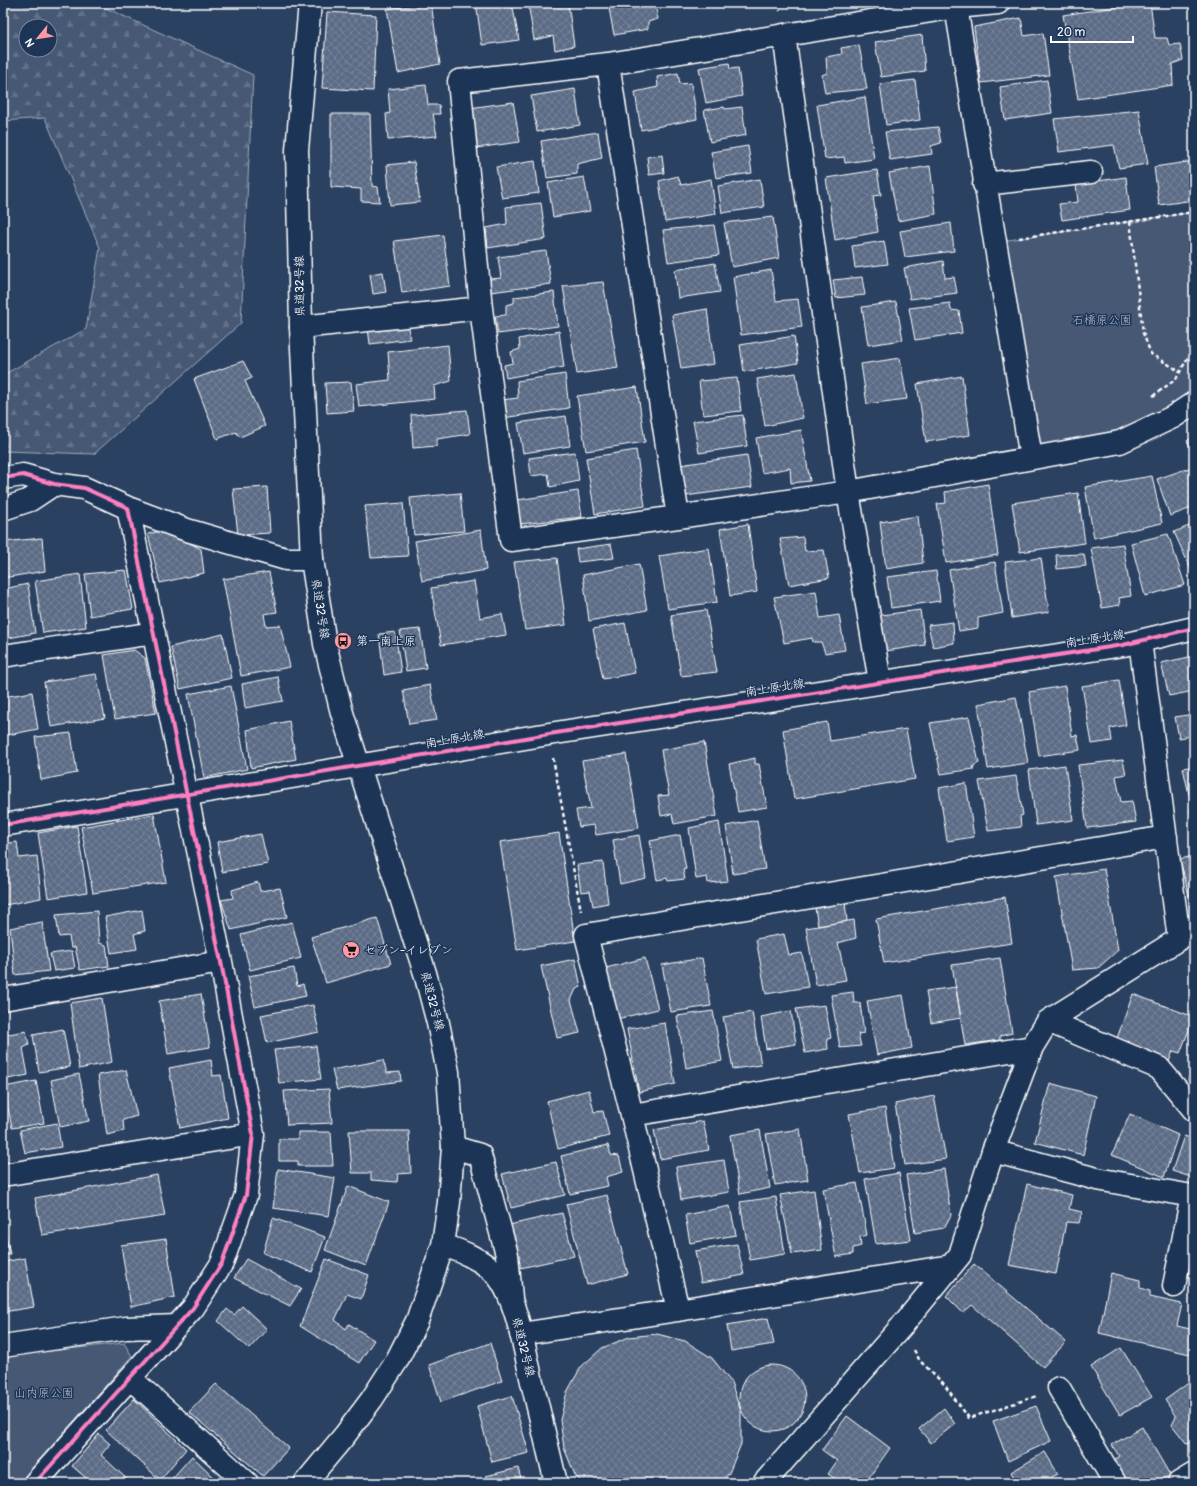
<svg xmlns="http://www.w3.org/2000/svg" width="1197" height="1486" font-family="Pangolin,'Klee One',sans-serif">
<style>
.forest{fill:url(#forest-firs);stroke:#a2acba;fill-rule:evenodd}
.park{fill:#465975;stroke:#a2acba}
.building{fill:url(#building-cross-hatch);stroke:#fff}
.lines{fill:none;stroke-linecap:round;stroke-linejoin:round}
.minor-casing{stroke:#fff;stroke-width:25}
.major-casing{stroke:#fff;stroke-width:25}
.path{stroke:#fff;stroke-width:2.5;stroke-dasharray:4 3;stroke-linecap:butt}
.minor{stroke:#1d3557;stroke-width:22}
.major{stroke:#1d3557;stroke-width:22}
.cycleway-casing{stroke:#1d3557;stroke-width:6}
.cycleway{stroke:#ff80c0;stroke-width:4}
.labels{text-anchor:middle;dominant-baseline:central;stroke-width:3;stroke-linejoin:round;paint-order:stroke}
.street-label{font-size:12px;fill:#fff;stroke:#1d3557}
.park-label{font-size:12px;fill:#b5bdc8;stroke:#1d3557}
.poi-label{font-size:12px;fill:#fff;stroke:#1d3557;text-anchor:start}
</style>
<defs>
<pattern id="forest-firs" width="22" height="20" patternUnits="userSpaceOnUse"><rect width="22" height="20" fill="#465975"/><path d="M5 1l3.5 6h-7zM16 11l3.5 6h-7z" fill="#62728a"/></pattern>
<pattern id="building-cross-hatch" width="8" height="8" patternUnits="userSpaceOnUse"><rect width="8" height="8" fill="#5b6c86"/><path d="M0 0l8 8M0 8l8-8" fill="none" stroke="#748298"/></pattern>
</defs>
<rect width="100%" height="100%" fill="#2a4161"/>
<filter id="ink" filterUnits="userSpaceOnUse"><feTurbulence type="fractalNoise" baseFrequency=".025" numOctaves="2"/><feDisplacementMap in="SourceGraphic" scale="8" xChannelSelector="R" yChannelSelector="G"/><feConvolveMatrix kernelMatrix="1 2 1 2 8 2 1 2 1" color-interpolation-filters="sRGB"/></filter>
<g filter="url(#ink)">
<path class="forest" d="M3,3H95L253,75L241,323L94,454L3,451V375L86,329L100,248L45,118L3,121ZM26,26H50V50H26Z"/>
<path class="park" d="M1194,212V403L1173,417L1031,458L995,242Z
M124,1343L132,1356L19,1483H3V1356Z"/>
<path class="building" d="M431,3L440,64L398,73L387,9Z
M476,3H512L519,40L482,45Z
M528,3H568L574,46L555,50L553,36L534,40Z
M608,3H655L658,19L648,22V29L614,35Z
M1141,3H1150L1155,38H1167L1169,45L1180,44L1183,60L1172,64L1173,85L1078,99L1063,15Z
M327,12L376,15L373,91L322,88Z
M1021,18L1024,36L1043,33L1049,75L981,83L974,27Z
M922,35L925,71L881,77L875,42Z
M859,45L867,89L825,93L822,75L827,73L826,57L842,54L841,48Z
M729,63L730,69L738,68L742,96L706,103L699,68Z
M678,73L680,84L691,83L697,119L641,130L635,92L658,87L657,77Z
M915,80L920,120L886,125L880,84Z
M1047,80L1052,113L1005,120L1000,87Z
M426,85L428,105H439L440,114H433L437,136L388,140L386,114L390,113L388,89Z
M575,89L580,125L537,132L531,96Z
M865,97L874,159L845,163L844,157L825,159L817,105Z
M513,102L520,142L476,148L469,108Z
M724,107L725,109L742,107L746,135L710,142L704,110Z
M1139,110L1148,164L1119,168L1114,145L1059,152L1054,119Z
M331,114H370L372,186L378,187L380,202L361,201V189L331,187Z
M938,127L941,143L931,146L932,154L890,160L885,132Z
M598,132L602,158L577,164V174L547,178L541,141Z
M748,146L752,173L716,178L711,152Z
M662,155L664,173L649,175L647,157Z
M535,161L539,193L502,198L496,167Z
M1194,161V200L1159,205L1154,167Z
M414,162L420,202L390,205L387,165Z
M930,166L936,214L898,221L889,173Z
M877,170L881,195L873,196L878,232L835,240L826,178Z
M678,176L681,185L711,179L716,214L665,222L659,181Z
M584,177L590,211L553,217L548,183Z
M1126,177L1130,210L1062,220L1059,204L1078,202L1076,184Z
M760,179L764,207L722,213L718,186Z
M541,203L546,239L488,248L486,228L507,224L506,207Z
M773,217L779,258L732,267L724,223Z
M951,223L954,251L905,257L900,231Z
M714,225L719,255L668,262L663,230Z
M443,235L450,286L402,293L394,241Z
M884,241L888,264L855,268L852,246Z
M546,251L551,284L491,292L490,279L501,278L498,257Z
M943,261L945,278L954,277L957,293L910,299L904,268Z
M715,263L720,292L678,298L675,270Z
M771,270L776,301L798,299L802,327L741,335L733,277Z
M383,272L386,292L373,294L370,274Z
M862,277L865,295L836,298L833,280Z
M603,282L618,368L577,374L563,286Z
M554,292L558,326L498,334L495,316L506,315V305L514,303V297Z
M896,302L903,340L868,345L862,307Z
M950,303L951,310L959,311L962,333L915,340L909,308Z
M707,309L714,364L681,369L672,315Z
M407,322L410,339L370,344L368,328Z
M559,331L564,367L506,378L504,365L513,363L511,352L520,349L519,339Z
M794,336L798,363L744,372L740,345Z
M448,345L451,381L434,386L435,399L359,407L356,384L390,380L388,352Z
M900,358L907,399L867,404L861,364Z
M243,361L252,378L245,381L265,426L240,437L236,432L217,439L194,379Z
M796,373L803,418L765,426L757,379Z
M565,374L569,408L503,418L501,400L518,398L517,381Z
M962,376L970,435L926,442L917,384Z
M737,378L741,411L703,415L699,381Z
M351,382L354,411L327,413L325,383Z
M637,387L645,442L586,451L577,396Z
M467,410L470,434L437,439V446L413,448L411,415Z
M743,415L747,446L699,453L693,421Z
M566,416L570,446L523,453L518,423Z
M801,430L810,481L791,483L790,468L762,473L756,438Z
M1194,437V453L1187,441Z
M636,450L645,506L595,514L586,458Z
M575,452L579,481L550,487L548,474L531,476L529,458Z
M747,455L752,487L685,496L680,465Z
M1192,467L1194,472V507L1170,516L1157,479Z
M1152,476L1162,523L1094,538L1085,487Z
M988,484L998,555L946,563L937,504L946,503L945,492Z
M267,487L270,533L238,535L233,489Z
M578,491L582,517L520,524L517,500Z
M460,493L464,531L414,535L410,498Z
M1078,493L1085,543L1020,552L1012,503Z
M403,503L408,556L371,558L365,506Z
M918,516L923,563L886,569L880,522Z
M748,524L757,592L730,596L720,529Z
M1194,524V576L1174,532Z
M164,530L201,549L204,573L160,583L148,534Z
M481,530L486,570L422,581L415,541Z
M1168,534L1185,585L1145,596L1131,543Z
M803,537L805,551L824,550L829,578L789,585L780,539Z
M42,538L45,571L3,578V542Z
M611,544L614,558L578,562L576,549Z
M1123,544L1131,596L1119,598L1120,605L1102,608L1091,548Z
M709,548L717,602L668,609L659,556Z
M1084,554L1086,566L1057,569L1056,555Z
M557,558L566,625L525,630L514,562Z
M1041,558L1049,612L1012,618L1005,562Z
M995,562L1003,613L978,618V628L959,631L949,570Z
M639,564L647,610L589,621L583,575Z
M126,570L133,609L90,616L85,574Z
M936,571L940,601L891,608L887,577Z
M269,572L277,612L264,614L266,626L280,625L290,667L241,676L223,579Z
M80,574L86,627L43,633L35,581Z
M474,581L480,618L502,614L506,635L441,645L431,588Z
M28,584L35,633L3,639V589Z
M816,591L820,618L839,615L845,650L825,653L821,642H813L812,638L784,643L774,597Z
M706,610L717,672L681,676L671,615Z
M920,610L925,645L886,651L883,634L878,635L874,616Z
M953,622L954,643L933,647L928,625Z
M625,623L635,673L603,679L593,629Z
M420,629L426,668L406,671L400,631Z
M395,632L401,672L384,675L379,634Z
M223,634L232,678L180,689L171,647Z
M134,650L145,658L156,713L115,719L104,655Z
M1194,656V691L1169,696L1161,663Z
M96,674L105,718L51,727L44,682Z
M278,677L283,701L245,708L242,684Z
M1119,680L1126,725L1110,728L1112,741L1092,744L1082,686Z
M430,685L437,720L409,724L403,690Z
M231,686L247,769L204,778L188,694Z
M1065,686L1072,736L1077,735L1080,750L1039,756L1029,692Z
M32,692L38,729L3,736V697Z
M1016,697L1028,763L988,769L978,704Z
M1194,714V748H1193L1191,736L1179,738L1175,717Z
M969,717L979,763L973,766L974,769L941,774L930,723Z
M289,721L296,759L251,768L247,730Z
M827,722L830,741L906,729L915,779L794,799L783,730Z
M71,733L77,773L41,780L35,737Z
M704,742L717,816L674,824L672,814L661,816L658,796L669,795L661,750Z
M626,754L639,828L596,835L594,825L579,827L576,810L591,808L582,761Z
M755,758V764H759L767,807L738,812L729,764Z
M1123,760L1126,774L1116,776L1121,802L1132,801L1136,822L1087,828L1078,765Z
M1065,765L1073,820L1036,825L1029,770Z
M1194,766V802L1191,803L1183,768Z
M1016,776L1023,815L1020,816L1021,827L988,831L979,781Z
M966,783L974,837L947,841L939,788Z
M1194,809V829L1190,810Z
M154,814L166,882L93,893L81,827Z
M757,820L765,869L733,874L726,826Z
M719,822L728,881L708,883L707,877L696,879L689,828Z
M77,826L87,892L48,898L38,833Z
M559,833L575,941L517,950L500,842Z
M261,834L268,864L222,872L217,842Z
M639,835L646,878L620,884L613,840Z
M680,835L686,869L683,870L685,879L668,881L667,878L657,880L650,841Z
M17,842L19,858L37,856L41,898L5,905L3,891V844Z
M1194,856V895L1189,896L1180,859Z
M603,862L608,903L593,906L590,891L581,892L577,865Z
M1104,869L1118,950L1098,968L1072,970L1056,877Z
M258,882L260,891L280,888L287,917L231,930L221,900L233,898L232,890Z
M1005,897L1012,943L884,963L876,919Z
M845,902L847,921L818,926L815,908Z
M142,910L145,931L134,934L137,949L111,953L105,917Z
M97,911L99,943L106,945L109,966L80,970L75,947L71,948L69,936L59,937L56,915Z
M377,918L391,964L326,983L311,937Z
M854,920L856,938L838,943L846,980L816,985L806,928Z
M42,922L49,971L15,975L10,928Z
M292,922L301,958L250,970L241,935Z
M784,934L789,955L802,953L808,987L766,994L756,939Z
M72,951L75,968L54,971L50,954Z
M645,958L658,1009L617,1019L606,968Z
M702,958L711,1006L671,1012L662,965Z
M1000,958L1012,1033L1000,1036V1040L965,1045L952,965Z
M575,959L581,987L576,989L571,1000L580,1033L557,1038L541,966Z
M294,968L297,986L303,984L306,996L255,1007L248,976Z
M956,987L961,1018L931,1023L926,991Z
M853,992L854,1003H860L864,1033L858,1034L861,1046L840,1048L831,995Z
M201,994L210,1047L168,1054L159,1001Z
M1133,994L1194,1017L1180,1053L1173,1051L1169,1062L1116,1041Z
M903,995L912,1048L877,1055L867,1001Z
M102,998L112,1062L79,1069L70,1003Z
M313,1005L319,1032L267,1043L261,1015Z
M825,1005L831,1038L827,1039L828,1049L805,1053L796,1009Z
M713,1011L722,1061L686,1068L677,1016Z
M791,1011L796,1044L766,1049L761,1017Z
M752,1012L761,1065L733,1069L723,1017Z
M665,1023L675,1084L639,1092L627,1029Z
M63,1029L70,1067L39,1072L33,1035Z
M26,1031L29,1045L23,1048L28,1075L3,1080V1035Z
M316,1046L321,1079L279,1083L274,1050Z
M211,1060L213,1076L221,1075L228,1118L180,1128L169,1068Z
M383,1060L387,1073L400,1072L401,1081L337,1090L332,1070Z
M1194,1061V1082L1188,1080Z
M126,1070L137,1116L123,1120L124,1131L107,1135L98,1075Z
M79,1074L89,1121L60,1127L51,1080Z
M36,1081L44,1123L12,1128L4,1087Z
M1050,1083L1096,1096L1083,1155L1035,1142Z
M329,1089L332,1123L287,1125L284,1091Z
M589,1090L594,1112L603,1111L609,1136L558,1149L547,1101Z
M934,1096L946,1159L905,1165L895,1104Z
M885,1108L894,1168L860,1173L849,1114Z
M1130,1114L1178,1135L1164,1177L1112,1155Z
M703,1121L709,1150L660,1159L654,1130Z
M57,1123L61,1147L25,1153L20,1130Z
M800,1129L808,1180L775,1185L766,1134Z
M760,1130L770,1188L740,1194L730,1135Z
M349,1131H409L411,1173L398,1174L397,1182L371,1180V1173H352Z
M298,1132H331L333,1166H298V1161H279V1139H298Z
M1184,1136L1194,1139V1178L1172,1171Z
M608,1145L611,1155L619,1156L623,1172L606,1177L608,1186L570,1194L561,1156Z
M724,1160L729,1192L681,1200L676,1167Z
M556,1162L565,1195L511,1208L502,1174Z
M278,1169L335,1178L329,1216L273,1208Z
M944,1169L951,1215L944,1228L915,1233L906,1175Z
M899,1173L911,1240L876,1244L865,1179Z
M157,1175L165,1216L42,1235L35,1198Z
M857,1183L867,1235L860,1237L861,1246L853,1248V1254L836,1257L823,1189Z
M1027,1184L1072,1195L1069,1209L1082,1212L1079,1223L1066,1222L1056,1274L1009,1265Z
M348,1186L389,1202L366,1266L325,1250Z
M814,1190L822,1250L792,1254L780,1195Z
M607,1195L628,1274L587,1285L566,1204Z
M776,1197L785,1254L750,1260L740,1202Z
M730,1206L736,1235L690,1243L685,1215Z
M562,1213L574,1256L516,1269L505,1226Z
M273,1218L325,1237L312,1272L263,1253Z
M3,1223L10,1254L3,1255Z
M166,1239L175,1297L131,1307L121,1245Z
M737,1244L744,1275L701,1283L695,1251Z
M25,1258L34,1307L3,1312V1262Z
M246,1259L301,1289L290,1306L234,1278Z
M326,1259L369,1275L361,1299L347,1294L335,1320L346,1329L349,1324L374,1340L359,1363L300,1326Z
M974,1264L1066,1342L1043,1367L972,1305L963,1313L946,1296Z
M1111,1273L1140,1280V1288L1150,1291V1297L1182,1304L1177,1326L1194,1330V1355L1099,1333Z
M242,1306L267,1329L249,1349L218,1321L227,1309L234,1315Z
M768,1318L774,1344L731,1351L727,1325Z
M657,1334L685,1341L712,1358L731,1382L741,1412V1444L729,1473L721,1483H582L575,1475L564,1448L560,1420L567,1392L581,1367L602,1348L629,1337Z
M490,1343L502,1381L441,1402L429,1365Z
M1121,1348L1152,1397L1120,1415L1091,1367Z
M739 1398a33 33 0 1 1 66 0a33 33 0 1 1-66 0Z
M1194,1379V1446L1191,1443L1187,1444L1172,1425L1176,1417L1165,1400Z
M216,1384L289,1448L263,1476L189,1412Z
M512,1396L529,1453L492,1462L477,1406Z
M134,1399L186,1449L160,1480L106,1430Z
M1036,1406L1051,1441L1008,1461L993,1421Z
M944,1408L955,1424L931,1443L919,1429Z
M847,1416L890,1448L865,1483H830L834,1478L828,1474L837,1461L822,1450Z
M1142,1427L1170,1475L1156,1483H1126L1114,1460L1119,1456L1112,1445Z
M99,1434L110,1444L101,1455L131,1483H92L72,1466Z
M1045,1452L1058,1474L1041,1483H1017L1011,1472Z
M192,1456L220,1483H168Z
M518,1468L522,1483H488L486,1476Z
M432,1480L433,1483H417Z"/>
<g class="lines">
<defs>
<path id="minor" d="M956,7C980,158 1006,308 1031,458
M784,35L848,492L880,682
M608,64L678,517
M984,184L1091,172
M481,308L459,81L608,64L956,7L998,3
M301,327L481,308L511,540L678,517L848,492L1120,442L1173,417L1194,403
M3,478L23,475L54,484L84,488L128,508L221,962L253,1134L246,1195L222,1263L193,1308L35,1483
M128,508L187,530L286,559H312
M3,509L30,500L54,484
M1140,641L1179,939
M3,656L154,633
M3,825L549,734L1123,645L1194,628
M3,999L221,962
M1048,1021L1159,1068L1194,1110
M632,1115L1032,1047
M453,1147L480,1155L507,1255L511,1298
M993,1151L1097,1179L1192,1196L1174,1286
M3,1175L253,1134
M678,1310L632,1115L586,935L1166,837
M521,1334L678,1310L951,1266
M3,1346L126,1328L177,1326
M130,1378L247,1483
M1059,1388L1115,1483
M764,1483L901,1327L960,1255L993,1151L1032,1047L1048,1021L1179,939L1194,926
M1179,1483L1194,1474"/>
<path id="major" d="M443,1245C461,1251 479,1258 494,1272C516,1293 525,1352 532,1382C540,1416 548,1449 556,1483
M305,1483L345,1435L372,1399L396,1362L417,1321L443,1245L449,1202L453,1147L448,1072L438,1023L425,973L342,713L325,644L312,559L301,327L297,150L310,3"/>
</defs>
<use href="#minor" class="minor-casing"/>
<use href="#major" class="major-casing"/>
<path class="path" d="M779,3L780,11
M1130,221L1143,333L1151,354L1181,372
M1019,238L1194,212
M1153,396L1176,379L1187,359L1194,356
M553,758L581,911
M914,1350L920,1361L943,1383L969,1418L1037,1396"/>
<use href="#minor" class="minor"/>
<use href="#major" class="major"/>
<defs>
<path id="cycleway" d="M3,478L23,475L54,484L84,488L128,508L221,962L253,1134L246,1195L222,1263L193,1308L35,1483
M3,825L549,734L1123,645L1194,628"/>
</defs>
<use href="#cycleway" class="cycleway-casing"/>
<use href="#cycleway" class="cycleway"/>
</g>
</g>
<defs>
<symbol id="bus-disc" viewBox="-11 -11 22 22"><circle r="9.5" fill="#ff9aa2" stroke="#1d3557"/><path d="M-5-6H5V4H4V6H2V4H-2V6H-4V4H-5ZM-3.5-4V0h7V-4ZM-3.5 1.2v1.5H-2V1.2ZM2 1.2v1.5H3.5V1.2Z" fill="#111"/></symbol>
<symbol id="supermarket-disc" viewBox="-11 -11 22 22"><circle r="9.5" fill="#ff9aa2" stroke="#1d3557"/><path d="M-6-5.5h2.5l.6 2H6L4.5 2H-2.5L-4.4-4H-6ZM-1.5 3.2a1.3 1.3 0 1 0 .1 0ZM3 3.2a1.3 1.3 0 1 0 .1 0Z" fill="#111"/></symbol>
</defs>
<g fill-rule="evenodd">
<use href="#bus-disc" x="333" y="631" width="20" height="20"/>
<use href="#supermarket-disc" x="341" y="940" width="20" height="20"/>
</g>
<g class="labels">
<g class="street-label">
<text transform="translate(300 286) rotate(-91)">県道32号線</text>
<text transform="translate(320 609) rotate(81)">県道32号線</text>
<text transform="translate(1095 639) rotate(-9)">南上原北線</text>
<text transform="translate(775 688) rotate(-9)">南上原北線</text>
<text transform="translate(455 739) rotate(-10)">南上原北線</text>
<text transform="translate(432 1001) rotate(75)">県道32号線</text>
<text transform="translate(523 1347) rotate(76)">県道32号線</text>
</g>
<g class="park-label">
<text x="1102" y="320">石橋原公園</text>
<text x="44" y="1393">山内原公園</text>
</g>
<g class="poi-label">
<text x="356" y="641">第一南上原</text>
<text x="364" y="950">セブン-イレブン</text>
</g>
</g>
<rect width="1197" height="1486" fill="none" stroke="#1d3557" stroke-width="16"/>
<rect x="8" y="8" width="1181" height="1470" fill="none" stroke="#fff" stroke-width="1.5" filter="url(#ink)"/>
<g transform="translate(38 38) rotate(240)"><circle r="19" fill="#1d3557" stroke="#77869a"/>
<path d="M0-3L7 15L0 10L-7 15Z" fill="#ff9aa2"/>
<text y="-6" font-size="11" font-weight="bold" text-anchor="middle" fill="#ffffff">N</text>
</g>
<path d="M1051 36v6h82v-6" fill="none" stroke="#ffffff" stroke-width="2"/>
<text x="1057" y="36" font-size="12" fill="#ffffff" stroke="#1d3557" stroke-width="3" paint-order="stroke">20 m</text>
</svg>
